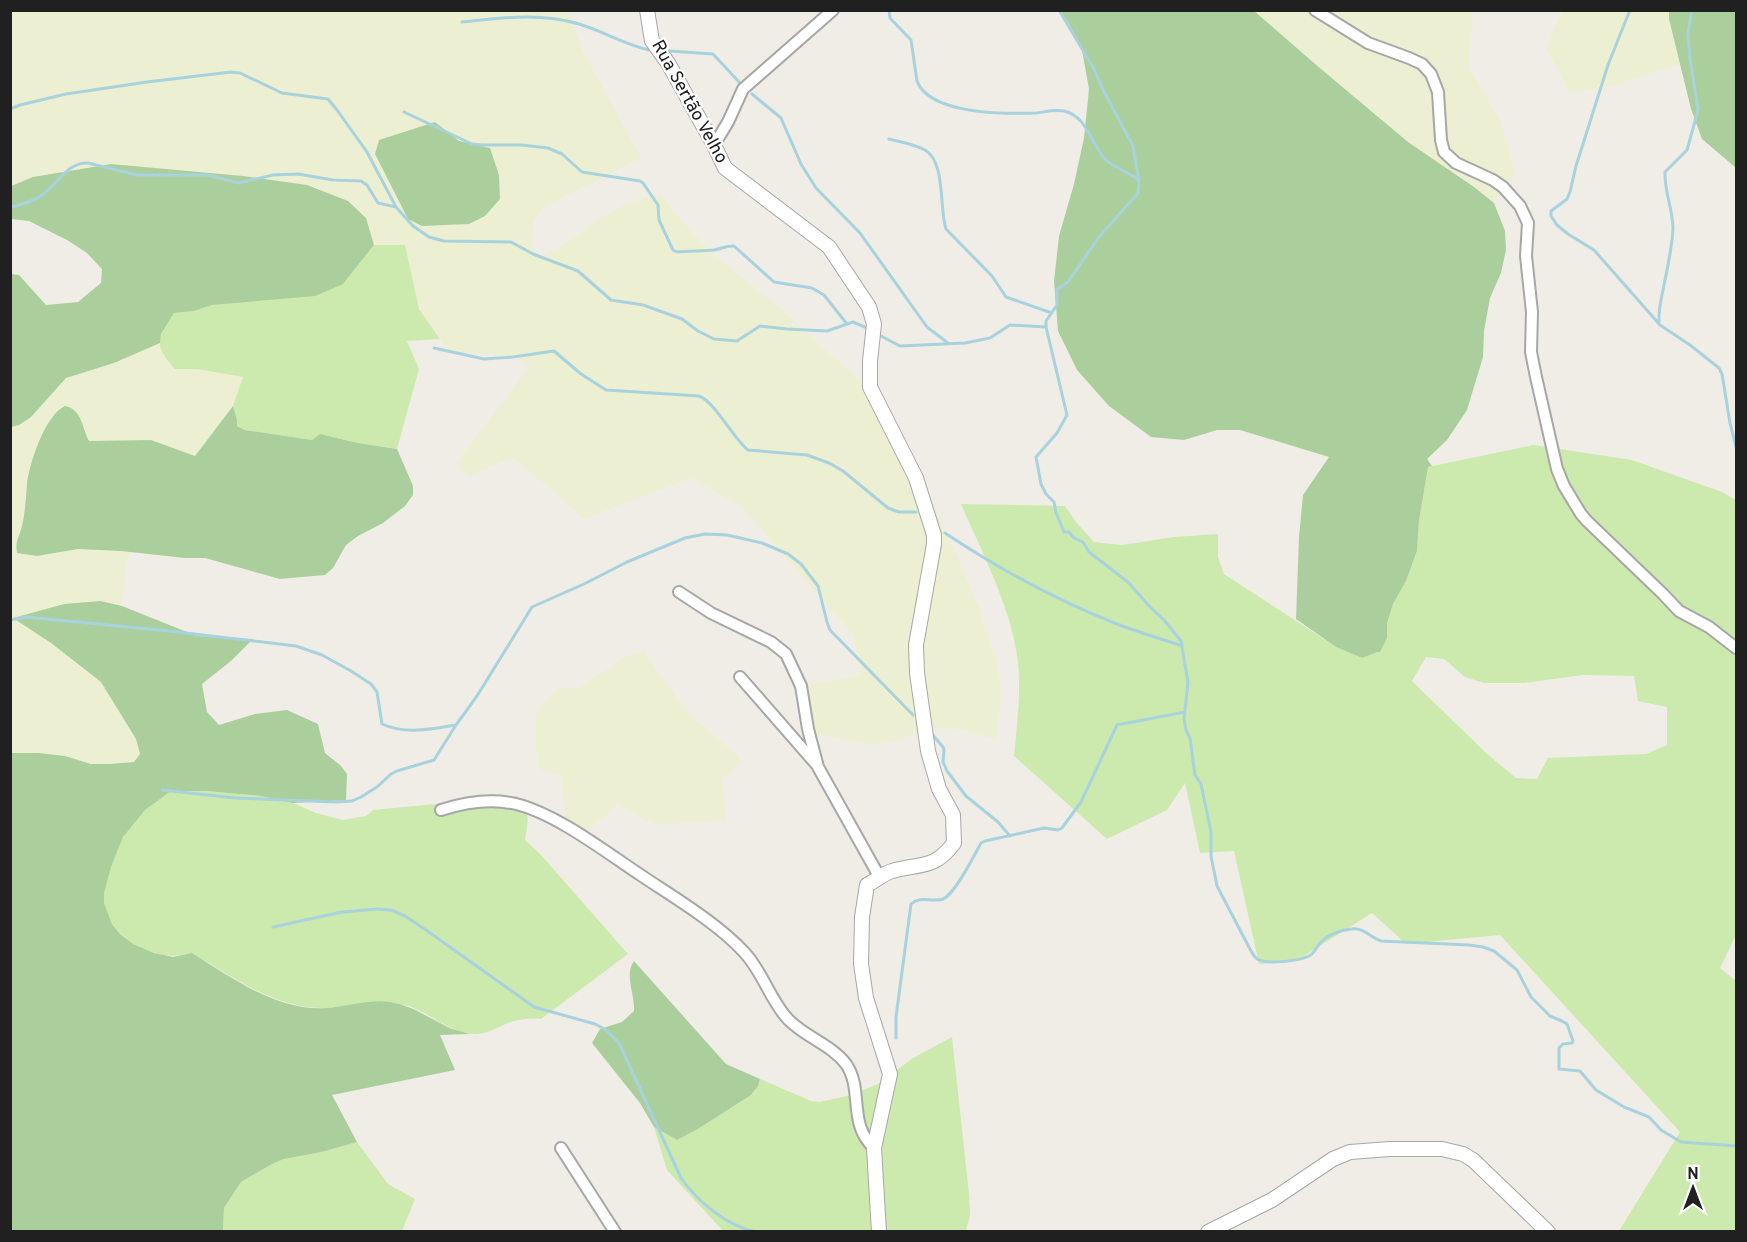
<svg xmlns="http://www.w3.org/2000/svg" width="1747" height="1242" font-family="Overpass,sans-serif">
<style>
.farmland{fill:#edefd2;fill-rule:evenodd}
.grass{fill:#cceaae;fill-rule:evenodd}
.forest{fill:#abcf9c}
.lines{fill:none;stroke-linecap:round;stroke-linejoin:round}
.stream{stroke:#a8d2dd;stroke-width:3}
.minor-casing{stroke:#a7a7a7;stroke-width:14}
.tertiary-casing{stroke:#a7a7a7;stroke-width:16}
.minor{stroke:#fff;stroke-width:10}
.tertiary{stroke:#fff;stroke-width:14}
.labels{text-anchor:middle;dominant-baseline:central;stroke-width:4.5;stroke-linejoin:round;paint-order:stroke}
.street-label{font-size:18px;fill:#202020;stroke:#fff}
</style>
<rect width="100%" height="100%" fill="#f0ede7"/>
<path class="farmland" d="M11,11H568L584,54L642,159L633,162L544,207L533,222L532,246L542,256L561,246L599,219L623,205L661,193L671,209L711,252L781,309L874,394L929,491L979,608L997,662L1001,694L996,740L961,729L925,728L899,740L874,745L809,733L808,684L854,677L862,671L853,635L742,507L691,478L584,519L513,457L469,476L456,463L530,366L522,361L491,354L451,353L419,309L405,245H374L366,218L348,201L307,185L243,176L111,164L33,177L11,186ZM435,122L459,141L490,148L499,175Z
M1254,11H1477L1473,13L1469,67L1501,123L1516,173L1492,202L1474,187L1408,142L1321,69Z
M1563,11H1669V19L1680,64L1614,85L1570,93L1546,48Z
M160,343L175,369H197L243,377L233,406L195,456L151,440L89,441L83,430L81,422L54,414L43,433L30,468L22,526L15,542L37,556L78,549L131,551L127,564L121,606L100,601L64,604L14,618L51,643L101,682L136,739L140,754L134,762L110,764H91L65,756L39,753H11L10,427L19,425L31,417L66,378L114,363Z
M644,652L690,715L736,754L742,762L722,779L726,820L655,825L617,804L605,817L584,832L566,825L561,776L538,769L535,727L537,710L558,687L577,688L629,655Z"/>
<path class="grass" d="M374,245H405L419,309L440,339L407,341L419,369L397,449L358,443L320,434L312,440L245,430L237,426V419L233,406L243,377L197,369H175C153,345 157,339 173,313L194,311L212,305L343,284Z
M1533,445L1632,460L1722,492L1736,500V935L1720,968L1736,981V1231H1619L1680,1132L1500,935L1406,944L1372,913L1296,961L1259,964L1234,851L1200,853L1185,783L1167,810L1107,839L1014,756C1017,723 1022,688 1017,655C1010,606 981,550 961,504L1065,506L1076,522L1094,542L1122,545L1174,537L1218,534V557L1224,574L1336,647L1362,658L1380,650L1387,638V623L1393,604L1406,581L1417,551L1419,521L1428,467ZM1426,657L1444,659L1465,677L1484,683H1524L1583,675L1634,676L1638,701L1667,707V745L1646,754L1548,758L1537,779L1516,778L1486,753L1412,681Z
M171,791H206L261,796L291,802L316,813L343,820L366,816L373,810L517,796C530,815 529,817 525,840L541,855L628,954L541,1019C532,1018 523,1019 514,1021C500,1025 490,1034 475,1034C449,1033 431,1013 408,1006C379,997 351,1008 322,1008C273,1007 233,977 192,953C168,958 162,956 139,947C122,939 106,921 104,901C102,884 115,855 122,839C127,830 137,817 145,810C152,803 163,797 171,791Z
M952,1037L969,1194L970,1215L966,1231H723L667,1170L654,1127L677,1140L698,1129L751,1095L758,1086L760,1079L811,1101L820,1102L851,1095L878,1084L913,1058Z
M357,1142L388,1184L415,1199L402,1231L223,1232L224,1208L241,1182L272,1164L284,1159L322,1152Z"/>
<path class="forest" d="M1059,11H1254L1321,69L1408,142L1474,187L1494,203L1505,231L1506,250L1501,273L1490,298L1484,331L1483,357L1467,410L1447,440L1427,459L1432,466L1428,467L1419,521L1417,551L1406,581L1393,604L1387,623V638L1380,652H1377L1362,658L1336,647L1296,619L1299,537L1303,495L1329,457L1240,430H1217L1184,440L1151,437L1109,406L1077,370L1058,331L1054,281L1059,236L1074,184L1084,138L1089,89L1082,50L1068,22Z
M1669,11H1736V168L1702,139L1691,109L1669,19Z
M435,122L459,141L490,148L499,175L500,199L485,216L469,224L422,226L408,219L375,154L379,140Z
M111,164L243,176L307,185L348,201L366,218L374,245L343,284L315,296L212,305L194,311L174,313L161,334L160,343L114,363L66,378L31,417L19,425L11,427V274L19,275L46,305L78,302L101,283L102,269L87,253L67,240L29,221L11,219V186L33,177Z
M65,406C82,409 82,428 89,441L151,440L195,456L233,406L237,419V426L245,430L312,440L320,434L358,443L397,449L413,486V495L405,506L383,523L358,536L346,545L333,568L325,575L280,579L205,558H185L121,551L78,549L37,556L17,553C15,540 19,538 22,526C25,513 26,498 27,484C29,464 45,415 65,406Z
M100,601L122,606L197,636L253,639L231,661L202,684L207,712L219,725L255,714L287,710L318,724L325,753L341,766L347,774L346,800L293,803L261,796L206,791H171L145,810L123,837L111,867L104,893V903L112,924L120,934L133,944L154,953L173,957L192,953C232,978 277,1011 326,1008C346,1007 369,999 390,1002C414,1006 430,1019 452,1029C458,1031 464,1032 470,1034L440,1035L455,1070L332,1095L357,1142L322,1152L284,1159L272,1164L241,1182L224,1208L223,1231H11V753H39L65,756L91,764H110L134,762L140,754L136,739L101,682L51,643L13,618L64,604Z
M634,961L726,1064L760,1079L758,1086L751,1095L698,1129L677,1140L654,1127L640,1103L592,1043L600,1029L622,1022L634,1011C635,995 624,974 634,961Z"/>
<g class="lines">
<path class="stream" d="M889,10L890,18L911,40L917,81C930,115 1007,114 1036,113C1045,112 1055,109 1064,111C1087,116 1091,144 1105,159C1113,167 1127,172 1136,178L1138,180
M1059,10L1094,69L1103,90L1133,146L1139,182L1138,193L1099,237L1068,282L1057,289V305L1046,321V327L1067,415L1057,433L1036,457L1041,484L1046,494L1054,502L1056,513L1064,532H1069L1074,538L1083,542L1089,552L1129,583L1148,605L1164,620L1181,641L1188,682L1184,719L1186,730L1190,738L1195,775L1201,784L1211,832V856L1217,886L1251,951C1252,953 1256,958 1257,959C1267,965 1299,961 1309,956C1315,953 1316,947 1321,942C1328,935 1340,930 1351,929C1363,927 1370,937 1381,941L1469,945L1483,947L1494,951L1517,970L1531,997L1550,1016L1562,1021L1567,1024L1573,1041L1572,1043L1563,1044L1559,1048V1069L1580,1071L1596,1090L1624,1107L1649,1117L1661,1130L1681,1142L1736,1146
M1630,10L1608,65L1576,166L1570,192L1567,199L1551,211V216L1557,225L1568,234L1594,250L1660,325L1690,345L1719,368L1722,374L1730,423L1736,447
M462,22C501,18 540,12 579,24C603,31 623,44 649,50
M670,51L713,54L740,83
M752,94L781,118L801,164L816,188L860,233L927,327L948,343
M10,109L20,105L66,94L147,82L231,72L240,73L282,93L328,99L337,110L367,152L396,207L413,226L429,237L444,241L511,242L533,254L578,271L611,300L643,305L682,319L698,331L714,339L737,341L760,326L787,329L827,331L853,322L867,328
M404,112L472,144L482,145H522L548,148L562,154L582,172L640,181L643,183L658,205L659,220L673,250L677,252C689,251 702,251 714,250C721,249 727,245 734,246L774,282L812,288L824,295L847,324
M889,139C900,142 914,144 925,150C946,162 939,209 946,229L992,276L1006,297L1052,313
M10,208C20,204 34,202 42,195C58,184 67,162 88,163L137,175H207L239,183L273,175L298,174L333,180L361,181L367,185L378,203L396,207
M1659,322C1658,309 1662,297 1664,285C1668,266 1672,247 1673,229C1673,209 1664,191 1665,172L1687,150L1697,114L1698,109L1690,59L1688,32L1692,10
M881,336L900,346L965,343L990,338L1010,325L1046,327
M434,348L484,359L513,357L554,351L581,374L606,390L699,396C715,402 733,438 748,450L807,455L829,463L843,471L888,508L899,512H916
M945,533C999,569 1056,600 1117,624C1138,632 1161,639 1182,646
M10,620L26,617L169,631L296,646L322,655L351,671L371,684L377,692L382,724C406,735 431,729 456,725
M931,733L943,747L944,750L943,762L947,771L966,796L998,822L1010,836
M162,790L235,798L336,802L352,801L361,797L377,787L391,774L397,771L434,760L456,725L477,696L532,607L584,584L627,562L685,538L705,534L727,535L762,543L788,554L801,564L818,586L827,622L830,630L913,715
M273,927L342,912L377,909L391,910L405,916L426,930L534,1007L595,1024L606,1030L619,1043L681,1178C698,1202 727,1226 756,1232
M896,1038V1017L911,904C921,895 932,903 943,899C955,894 974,856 981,843L985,841L1044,828L1058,830L1062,828L1081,802L1117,725L1185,712"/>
<defs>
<path id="minor" d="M1315,10L1368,43L1409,58L1422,64L1431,74L1438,92L1441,140L1444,152L1456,163L1493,180L1503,187L1520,206L1528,223L1526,256L1532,312L1531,352L1536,377L1557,469L1564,486L1581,514L1587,521L1663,594L1679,611L1709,627L1736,648
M714,145L728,122L743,89L833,10
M679,592L711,613L771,642L786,654L801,686L808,729L818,767L880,878
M740,677L816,764
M441,810C466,802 490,798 516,804C557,814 607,853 642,876C675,898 717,923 744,952C762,971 769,997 786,1017C802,1036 831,1044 846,1064C864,1090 847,1123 874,1148
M561,1148L615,1232"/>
<path id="tertiary" d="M647,10L652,41L668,63L714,145L725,168L829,247L869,307L874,324L870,361V387L916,478L934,535V544L916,645L917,673L928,751L939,789L953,815L954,843C934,870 920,863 892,871C883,874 875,881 867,885L862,917L861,964L866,998L890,1074L874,1148L879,1232
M1208,1232L1272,1200L1333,1159L1350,1152L1390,1149H1442L1463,1154L1473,1160L1548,1232"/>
</defs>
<use href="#minor" class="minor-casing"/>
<use href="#tertiary" class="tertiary-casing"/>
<use href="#minor" class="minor"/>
<use href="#tertiary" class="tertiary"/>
</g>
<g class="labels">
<g class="street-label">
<text transform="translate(689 102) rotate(61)">Rua Sertão Velho</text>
</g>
</g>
<rect width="1747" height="1242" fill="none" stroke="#202020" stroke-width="24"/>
<g transform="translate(1693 1188)" stroke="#ffffff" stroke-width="4.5" paint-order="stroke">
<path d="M0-4.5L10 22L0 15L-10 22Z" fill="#202020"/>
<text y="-9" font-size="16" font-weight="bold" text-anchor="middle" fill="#202020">N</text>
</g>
</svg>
